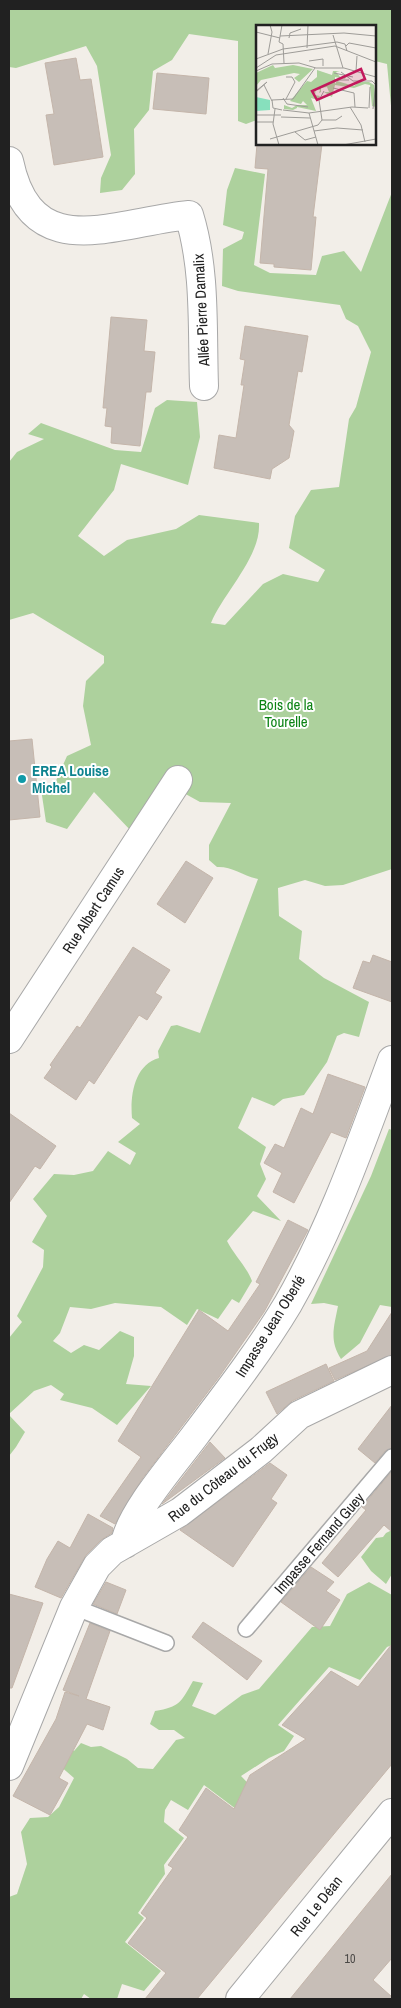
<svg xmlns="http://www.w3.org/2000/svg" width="401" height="2008" font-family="'Archivo Narrow',sans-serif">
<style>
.forest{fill:#add19d}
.building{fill:#c7beb7;stroke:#c4b5aa}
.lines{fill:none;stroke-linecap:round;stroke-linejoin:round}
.service-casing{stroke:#a8a8a8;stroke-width:18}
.minor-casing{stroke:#a8a8a8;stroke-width:30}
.tertiary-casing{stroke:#a8a8a8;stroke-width:30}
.service{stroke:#fff;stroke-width:15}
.minor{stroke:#fff;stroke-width:28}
.tertiary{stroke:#fff;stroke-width:28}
.culture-dot{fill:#0f9aa8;stroke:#fff;stroke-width:2}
.labels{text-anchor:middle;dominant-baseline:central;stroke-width:4;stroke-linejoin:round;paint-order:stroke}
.number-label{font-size:12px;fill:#4a4846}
.street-label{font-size:15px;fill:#212121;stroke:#fff}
.park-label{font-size:15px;fill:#0c8315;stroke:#fff}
.culture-label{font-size:15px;font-weight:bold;fill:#0d838f;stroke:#fff;text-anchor:start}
.inset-road{fill:none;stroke:#9e9c98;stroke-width:1}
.view{fill:#c2185b;fill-opacity:0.15;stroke:#c2185b;stroke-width:2.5}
.inset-edge{fill:none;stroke:#212121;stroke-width:2.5}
</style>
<rect width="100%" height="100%" fill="#f2eee8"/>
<path class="forest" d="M9,9H392V116L387,64L375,61V26H257V120L246,124L238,121V41L189,34L172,60L153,71L149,110L134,129L135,174L122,190L100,193L101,178L111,155L97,66L86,46L16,68L9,67Z
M235,168L265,174L254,265L270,273L316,275L322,256L344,251L361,272L392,192V869L343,885L325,886L305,880L278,888L279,916L302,931L299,959L324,978L369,1002L359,1037L344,1033L337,1036L327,1062L304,1095L283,1099L274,1106L252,1097L238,1128L266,1147L260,1164L266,1179L257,1196L281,1221L253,1211L227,1241C234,1255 247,1267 252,1281L239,1303L232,1299L218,1319L197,1309L187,1325L161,1307L115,1303L91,1309L70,1307L60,1333L53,1341L71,1353L84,1345L99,1350L120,1331L134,1337V1356L126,1384L151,1386L117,1425L92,1408L60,1400L64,1394L51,1385L34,1391L9,1414V1338L22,1322L17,1316L43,1267L44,1250L32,1242L47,1216L33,1199L54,1174L74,1175L93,1171L108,1151L130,1165L136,1153L118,1142L140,1124L132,1118C130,1096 134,1065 159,1058L158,1051L171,1026L177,1025L200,1033L258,879C244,876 231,866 217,867L209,860V845L231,803L200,802L173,787L133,833L94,792L67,829L46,822L41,789L55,783L67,756L91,745L83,706L86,681L104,663V656L33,613L9,620V462L17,452L44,439L28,434L41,423L115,450L141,452L155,408L167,400L197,402L200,437L188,485L121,464L114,490L78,536L104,556L127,540L176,529L199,515L259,523C261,557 224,592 211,623L225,625L263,584L283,574L318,582L325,570L289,548L295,516L311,490L339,487L349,419L356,407L371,352L358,326L346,319L340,305L238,291L222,286L223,249L242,239L244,232L223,225L227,190Z
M389,1129L392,1130V1307L380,1305L360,1343L341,1359C329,1340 334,1327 338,1306L324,1303L311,1304L371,1176Z
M9,1415L25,1432L16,1447L9,1456Z
M392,1530V1574L386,1584L371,1571L361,1557L376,1538L383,1537L386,1533Z
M369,1582L392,1595V1645L387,1647L360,1680L329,1667L278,1725L294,1736L284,1751L269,1758L241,1776L273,1809L260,1827L204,1785L188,1810L171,1800L165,1810L164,1822L184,1838L164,1865L165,1874L138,1913L144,1918L125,1942L161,1971L144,1991L122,1984L117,1999H91L84,1994L81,1999H9V1897L17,1894L27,1864L21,1832L30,1818L48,1817L59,1807L74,1778L59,1765L66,1750L74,1751L81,1743L91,1747L101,1746L127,1759L138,1768L153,1769L176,1740L185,1738L174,1730H159L150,1724L155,1711C180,1707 181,1702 193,1681L203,1683L192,1706L215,1715L242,1695L259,1689L312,1627L330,1626L347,1594Z"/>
<path class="building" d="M76,58L80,80L91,79L103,157L54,165L46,115L54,114L45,63Z
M157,73L209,78L206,114L153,109Z
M257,144H322L313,217H316L311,270L274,267V264L260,263L268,169L255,168Z
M111,317L147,320L144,351L155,352L151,392H146L140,446L111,443L112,427L105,426L107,408H103Z
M245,326L308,336L302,372L298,371L289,425L294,431L289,458L272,469L270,479L214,468L219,435L236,438L244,385H241L245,360L240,359Z
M32,739L40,817L9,820V741Z
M186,861L213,878L185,923L157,904Z
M133,947L170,970L155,993L162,997L147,1020L139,1015L94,1084L89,1080L76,1100L44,1078L52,1067L50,1065L77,1026L80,1028Z
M373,955L392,962V1002L353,988L363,961L370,963Z
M328,1074L365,1087L346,1138L331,1132L294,1203L273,1192L282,1173L264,1163L275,1144L284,1148L301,1108L313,1114Z
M9,1113L56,1146L40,1169L35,1166L9,1203Z
M288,1220L308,1230L264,1312L219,1377L142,1479L115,1524L100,1516L141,1457L118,1441L199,1310L228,1331L260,1284L256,1282Z
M392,1312V1355L335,1380L329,1368L367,1351Z
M326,1364L334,1381L292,1401L277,1414L266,1392Z
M392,1405V1448L385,1451L375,1463L358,1449Z
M210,1442L225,1458L162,1504L179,1482Z
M270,1463L287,1475L271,1499L277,1503L233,1567L180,1530Z
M392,1471V1532L384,1525L338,1577L322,1563L366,1510L362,1507Z
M88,1514L113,1528L112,1533L101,1540L86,1555L61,1598L35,1587L47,1559L58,1541L70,1548Z
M311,1567L334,1582L326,1591L340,1600L320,1630L281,1602Z
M106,1582L126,1590L117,1614L93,1604Z
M9,1594L43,1603L12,1688H9Z
M203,1622L262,1661L247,1680L192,1637Z
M90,1623L110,1631L86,1699L110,1707L103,1730L87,1724L59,1778L68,1783L50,1815L13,1796L56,1719L65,1692L79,1696L63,1690Z
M392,1644V1764L197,1999H145L166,1973L128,1943L147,1918L141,1913L173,1868L168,1865L188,1837L179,1830L206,1788L234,1809L250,1775L306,1739L282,1725L331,1671L358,1687Z
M392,1874V1958L373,1980L392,1997V1999H290Z"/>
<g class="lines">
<defs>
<path id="service" d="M74,1607L166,1643
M246,1629L392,1457"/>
<path id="minor" d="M9,161C31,267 115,222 189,215C206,270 202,329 204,386
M9,1039L178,780
M125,1544C129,1514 177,1460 196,1434C228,1392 261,1349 288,1304C332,1227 361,1143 392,1060
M9,1766L74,1607L97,1566L112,1551L180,1512L261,1450L299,1415L392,1370"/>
<path id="tertiary" d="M240,1999L392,1813"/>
</defs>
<use href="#service" class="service-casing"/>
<use href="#minor" class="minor-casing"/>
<use href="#tertiary" class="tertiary-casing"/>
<use href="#service" class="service"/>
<use href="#minor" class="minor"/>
<use href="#tertiary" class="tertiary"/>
</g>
<circle class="culture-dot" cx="22" cy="779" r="5"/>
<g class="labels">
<g class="number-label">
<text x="350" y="1959">10</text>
</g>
<g class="street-label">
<text transform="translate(201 310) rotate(-93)">Allée Pierre Damalix</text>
<text transform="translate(93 910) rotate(-57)">Rue Albert Camus</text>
<text transform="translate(270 1326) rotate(-58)">Impasse Jean Oberlé</text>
<text transform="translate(223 1477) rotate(-38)">Rue du Côteau du Frugy</text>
<text transform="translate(319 1543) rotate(-49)">Impasse Fernand Guey</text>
<text transform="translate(316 1906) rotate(-51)">Rue Le Déan</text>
</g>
<g class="park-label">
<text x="286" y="704">Bois de la<tspan x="286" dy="17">Tourelle</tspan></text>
</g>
<g class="culture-label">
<text x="32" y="770">EREA Louise<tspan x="32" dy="17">Michel</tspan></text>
</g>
</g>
<g transform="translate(256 25)">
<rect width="120" height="120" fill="#f2eee8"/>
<path d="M17,40L19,43L37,40L57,44L43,57L38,53L44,49L38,48L5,55L0,61V48ZM61,45L76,50L77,46H84L80,47L85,53L90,52L89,54L79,52V59L81,56L98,61L103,57H113L118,60L120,82L116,81L114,60L109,59L98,63L79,60L76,72L68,67H73L71,62L65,63V67L63,68L64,65L60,64L59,70L64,71L62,75L55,73L60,86L41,82V83L37,85L28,84V80L36,83L41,80H51L47,76L45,79L34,76L51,56L55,57L61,52Z" fill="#add19d"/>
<path d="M0,72L14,75V85L0,86Z" fill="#87e0bd"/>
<path class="inset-road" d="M26,0L23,17L27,19L28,38M0,7L24,13M77,10L87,43M24,11L88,8L120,11M33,13L34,8L45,4M90,21L93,18L120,23M51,23L52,0M12,29L16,7L14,0M0,34L27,24L81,17L89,19L91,26M53,36L67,34V41M0,43L20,30L79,21L120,37M0,46L16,39L43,38L60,43H88L120,52M100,46L101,31M85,47L97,56H116L119,59M78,48L97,52M78,55H93M8,60L16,76M77,63L98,68L99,82M0,66L11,57L0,67M27,73L31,79L52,82M30,74L39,57L36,52H30M94,82L105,100L109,117M113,83L114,62M19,84L17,99L23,120M117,84L120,58M26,85L17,83L16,75L37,74L59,43M27,85L53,88M53,88L96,82L112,83M53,88L62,120M0,90H25M25,92L54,93M66,95L63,75L68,66M66,95H80L86,91M0,97H17M58,106L81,103L107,105M39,107L49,115L60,112M14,114L62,100L66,95M87,120L120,114"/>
<path class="view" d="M105,44L109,54L61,75L56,66Z"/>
<rect width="120" height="120" class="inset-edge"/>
</g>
<rect width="401" height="2008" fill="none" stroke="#212121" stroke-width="20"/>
</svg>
